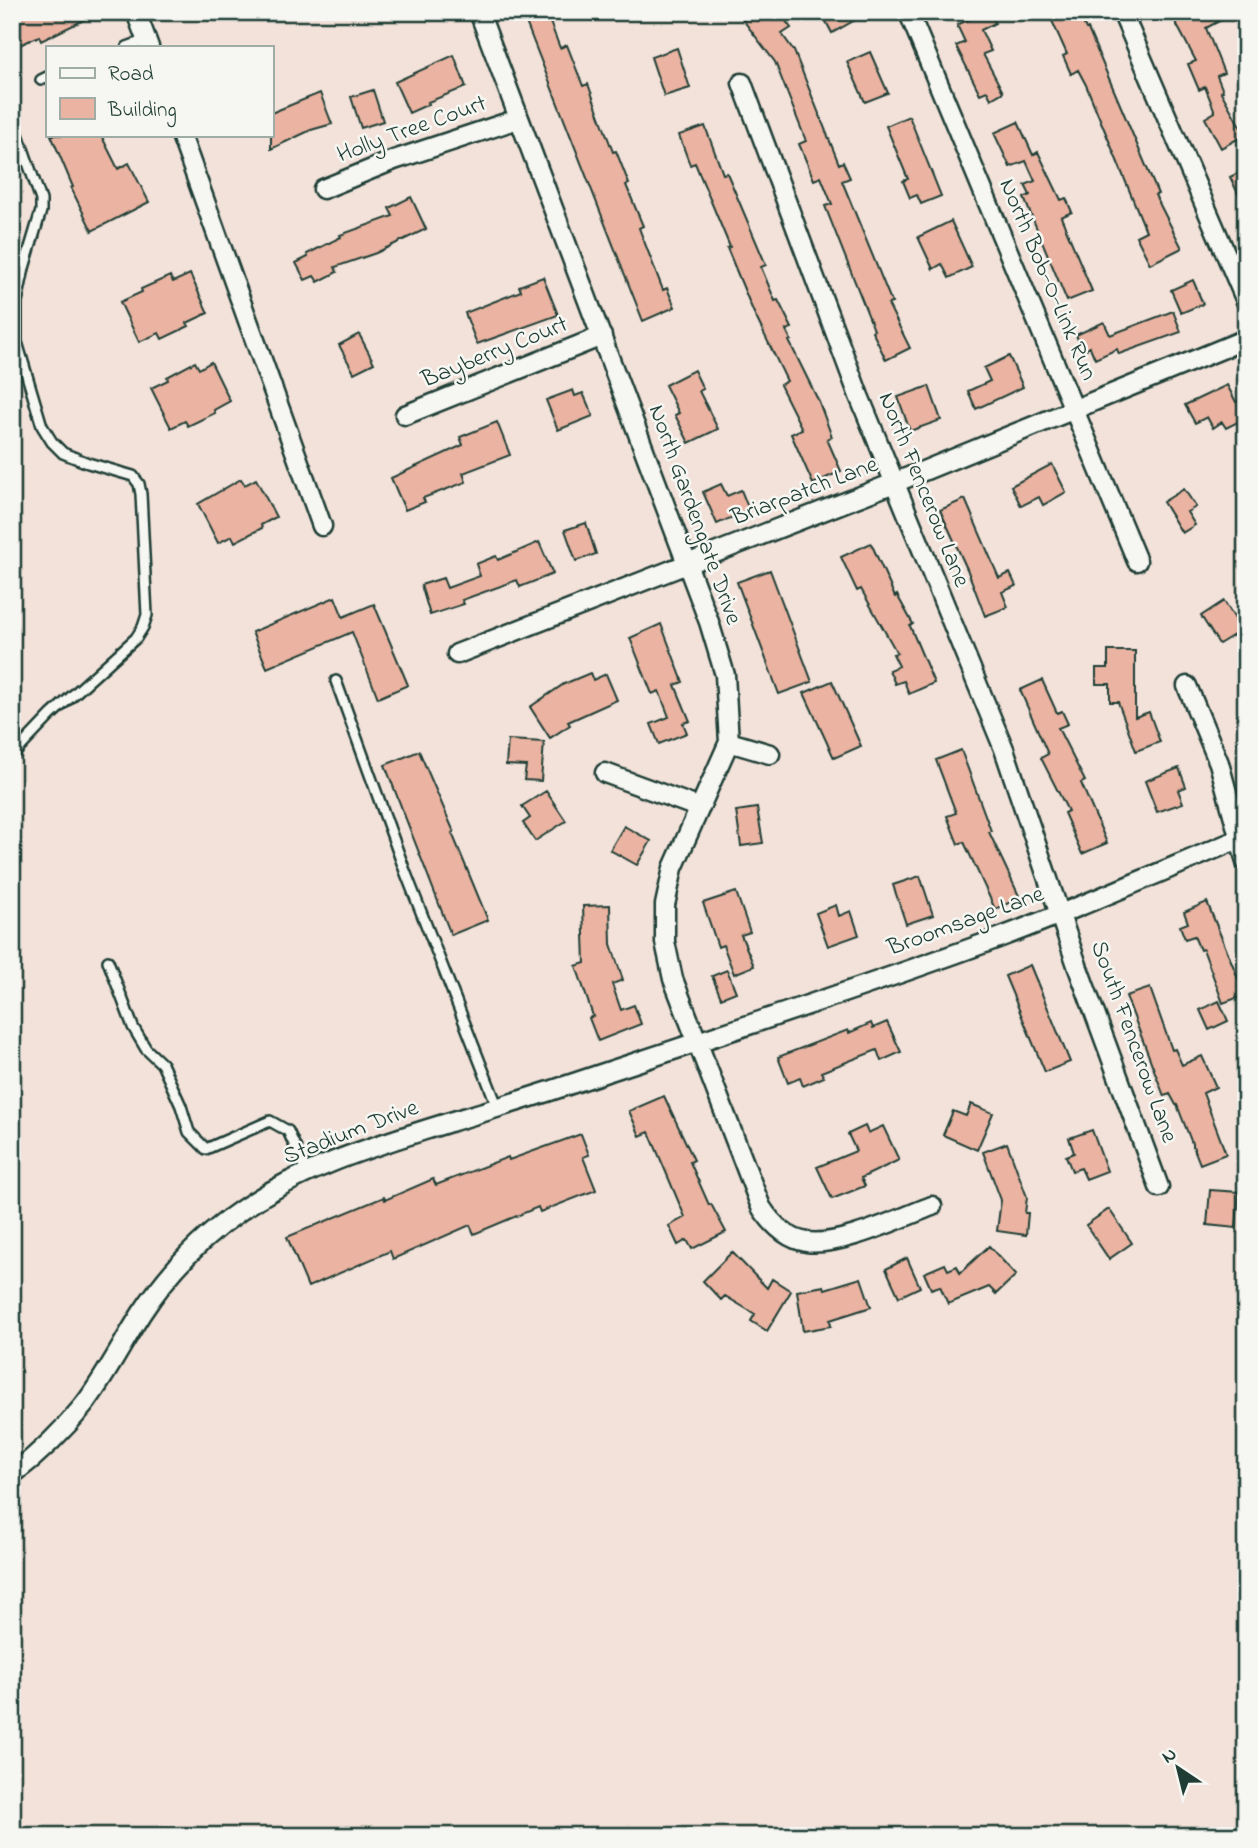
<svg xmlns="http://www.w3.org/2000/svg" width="1258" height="1848" font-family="'Indie Flower',sans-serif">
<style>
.building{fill:#ebb3a1;stroke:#1f3d34;stroke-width:2}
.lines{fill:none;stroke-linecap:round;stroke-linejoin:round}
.lane-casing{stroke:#1f3d34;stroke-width:14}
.street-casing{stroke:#1f3d34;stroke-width:23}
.lane{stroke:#f6f6f2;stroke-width:9}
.street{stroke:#f6f6f2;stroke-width:18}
.labels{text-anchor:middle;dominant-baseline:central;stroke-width:5;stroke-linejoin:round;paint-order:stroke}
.street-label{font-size:24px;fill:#1f3d34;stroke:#f6f6f2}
</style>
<rect width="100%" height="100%" fill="#f3e2da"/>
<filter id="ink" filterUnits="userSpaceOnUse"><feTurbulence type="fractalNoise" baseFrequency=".0143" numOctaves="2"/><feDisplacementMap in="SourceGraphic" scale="14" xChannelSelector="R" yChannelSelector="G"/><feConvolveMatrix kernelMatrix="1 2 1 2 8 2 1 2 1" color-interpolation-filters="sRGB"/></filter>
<g filter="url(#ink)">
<path class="building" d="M12,12H100L41,41L39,36L20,45L12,29Z
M522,12H546L560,48L567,45L583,86L588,84L613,152L616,151L629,184L626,185L643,226L639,228L663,290L667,288L675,307L643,321Z
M737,12H770L776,20L782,16L791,28L782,34L794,51L839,164L843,162L850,178L842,181L892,303L888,304L910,348L886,360L872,331L874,330L825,206L832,204L821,177L814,180L799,144L806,141L775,62Z
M821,12H869L832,33Z
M985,12H990L995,23L981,30L991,51L983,54L1003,92L991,99L987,91L980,94L956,46L965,42L957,25Z
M1048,12H1078L1086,29H1088L1158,194L1155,195L1182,248L1150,264L1136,236L1146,231L1086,85L1078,70L1071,74L1063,56L1067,54Z
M1170,12H1236L1206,28L1224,73L1217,76L1223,91L1221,92L1245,135L1221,148L1205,118L1215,112L1205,87L1199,90L1188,64L1196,61Z
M677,48L690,88L664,96L651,57Z
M870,52L888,93L865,102L847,62Z
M454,55L466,87L428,102L429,104L409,113L395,82Z
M373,90L383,121L361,128L351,97Z
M320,93L332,124L311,130L271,149V113Z
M909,116L941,196L921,204L917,195L910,198L903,181L908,179L886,126Z
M1018,122L1033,155L1038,152L1061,200L1066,198L1072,212L1061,217L1092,291L1067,301L1024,198L1030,195L1025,185L1035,181L1026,161L1010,167L994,133Z
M705,126L723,174L727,173L766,265L761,267L775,301L778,300L792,328L786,330L791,340L789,341L819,402L832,437L827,439L841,471L813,484L791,434L802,429L780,385L787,381L753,311L727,248L730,247L695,163L690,165L679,135Z
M51,135H101L118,169L129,163L149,202L92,231L71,188L73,187Z
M1246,169V210L1230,177Z
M411,197L426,229L376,253L335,267L337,272L318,282L314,276L305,280L296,263L308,257L307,254L341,237L340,235L393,216L389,208Z
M951,221L972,267L949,278L942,264L933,269L918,237Z
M190,274L208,313L187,323L189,326L162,339L159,333L139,342L120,302L142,292L141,289L170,276L173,282Z
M543,277L558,315L477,344L465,313L521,291L519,286Z
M1193,280L1203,304L1181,313L1171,290Z
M1173,311L1181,332L1119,354L1117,349L1095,359L1090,347L1083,351L1076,335L1104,322L1110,335Z
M359,334L374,363L354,373L339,345Z
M1009,356L1023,387L976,409L968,391L990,381L984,368Z
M195,362L199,369L211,362L230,401L214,410L215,413L188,426L185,421L171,428L151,388L168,380L167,377Z
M694,370L703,389L699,391L718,429L689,443L675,415L679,413L665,385Z
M1227,385L1236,402L1246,398V418L1226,428L1222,422L1213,428L1207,417L1195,423L1185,405Z
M929,386L941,420L910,431L898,397Z
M573,390L575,396L583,393L593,416L558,430L546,400Z
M497,422L510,455L463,473L466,482L423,498L425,502L405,510L391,478L463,445L460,437Z
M1052,464L1066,492L1043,505L1039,497L1021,506L1011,486Z
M241,479L245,485L256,479L276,517L261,525L262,528L235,542L232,536L218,543L198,504Z
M721,484L727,496L741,490L749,510L717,524L703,492Z
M1184,489L1196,507L1187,512L1195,525L1182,533L1163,502Z
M965,499L999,578L1010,573L1016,586L1002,592L1008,607L985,616L967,569L940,510Z
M586,523L596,554L576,561L565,530Z
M539,542L553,574L520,587L517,580L462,600L464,604L430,615L421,585L443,578L447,588L480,576L476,564L496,556L498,560Z
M871,543L895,597L897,595L913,624L910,626L934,683L909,694L904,681L895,684L889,670L899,666L893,654L897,653L861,589L857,591L841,557Z
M770,570L812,682L779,694L737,582Z
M335,597L343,617L374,604L408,685L378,698L352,632L267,668L252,632Z
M1224,601L1242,630L1219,644L1201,616Z
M661,624L683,682L675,685L690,721L683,723L687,733L659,744L651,724L669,717L659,691L652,694L630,638Z
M1108,651H1135V717L1149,712L1160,742L1136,751L1118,702H1110V684H1096V668H1108Z
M590,673L593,680L606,674L617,700L568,722L570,725L550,738L530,707L564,684Z
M1042,680L1057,713L1062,711L1068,724L1058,728L1085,781L1081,783L1107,843L1082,854L1064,813L1068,811L1041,758L1048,754L1020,690Z
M832,681L861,746L834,758L804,693Z
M508,740L544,742L541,781L524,780L526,766L506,765Z
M961,750L991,831L989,832L1020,898L995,909L964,842L958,844L947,816L956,813L936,760Z
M419,751L454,832L452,833L488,920L451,935L385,765Z
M1179,768L1186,787L1178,790L1183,803L1157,812L1145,781Z
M546,791L566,821L535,841L523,823L530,818L522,806Z
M757,808L763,843L741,846L736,811Z
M624,826L651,841L637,865L610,850Z
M920,876L933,915L906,924L893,885Z
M736,892L750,932L741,935L754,966L734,974L723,945L718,947L703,903Z
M1207,902L1245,995L1223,1003L1203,949L1200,950L1194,936L1185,939L1180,926L1188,923L1184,912Z
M610,905L611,944L623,980L612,984L621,1010L634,1005L641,1024L598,1041L589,1018L593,1016L576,966L585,963L583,906Z
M836,905L839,916L851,911L859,935L828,946L816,913Z
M1030,965L1070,1062L1045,1072L1005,976Z
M727,970L736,992L721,998L712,976Z
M1150,988L1172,1050L1175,1049L1182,1065L1202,1056L1216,1087L1203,1093L1226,1154L1200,1164L1177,1105H1176L1170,1094L1164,1096L1126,996Z
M1219,1001L1228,1021L1209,1030L1200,1010Z
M887,1022L901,1052L881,1061L877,1050L821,1072L824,1077L803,1086L800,1078L788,1083L778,1057L848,1030L849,1033L871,1023L873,1028Z
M664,1096L694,1160L690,1162L709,1205L711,1204L726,1232L692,1249L687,1240L678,1245L669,1226L685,1217L649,1132L640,1136L629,1111Z
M971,1104L993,1113L977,1150L943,1135L953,1111L966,1116Z
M865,1126L868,1133L883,1126L899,1160L861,1178L865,1186L832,1199L817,1167L856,1151L848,1134Z
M1092,1130L1107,1171L1086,1179L1081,1168L1072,1171L1066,1156L1074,1153L1069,1138Z
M581,1134L589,1155L583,1157L596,1190L540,1212L538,1207L474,1234L470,1225L393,1259L390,1251L308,1287L287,1237L384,1197L385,1200L433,1179L436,1185L508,1157L509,1160Z
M1007,1143L1027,1197L1025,1213H1028L1026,1235L997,1231L1001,1200L983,1152Z
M1210,1190L1239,1192L1236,1228L1207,1225Z
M1109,1209L1132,1243L1109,1259L1086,1225Z
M989,1246L1016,1275L996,1294L989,1287L948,1304L940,1286L931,1289L924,1273L945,1264L948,1270L957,1266L960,1273Z
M732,1252L767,1288L772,1279L791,1291L767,1331L751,1321L755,1314L725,1296L721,1300L703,1281Z
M907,1258L920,1287L899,1297L886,1269Z
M861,1278L871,1307L830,1320L831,1326L803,1331L797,1291L824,1286L825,1289Z"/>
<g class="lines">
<defs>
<path id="lane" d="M127,47L146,40
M41,80L47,77
M12,117L41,200V211L24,268L17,302V342L42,426L52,442L63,453L88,463L133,476L139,484L141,494L147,615L143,627L136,638L51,715L12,756
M336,681L405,871L498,1108
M108,961L133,1027L146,1049L162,1064L181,1106L189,1132L206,1149L270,1121L288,1131L307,1173"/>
<path id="street" d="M136,12L149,47
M479,12L709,622L725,675L729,742L673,868L665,905V942L673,979L761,1207C772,1224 786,1239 807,1242C839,1247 900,1218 932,1206
M1122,12L1246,301
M911,18L1137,561
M742,83L859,396L1004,749L1078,968L1159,1187
M181,135L322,526
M323,189L394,160L518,119
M405,415L602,336
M457,654L894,483L1246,339
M1187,686L1219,763L1246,862
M729,742L770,754
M605,773L700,808
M12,1475C39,1454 63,1431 84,1405C106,1376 122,1344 141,1314C167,1274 201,1238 240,1211C303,1166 378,1145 450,1122C501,1107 551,1091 601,1074C725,1033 850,992 974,947C1066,914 1155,874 1246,836"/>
</defs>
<use href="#lane" class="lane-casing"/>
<use href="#street" class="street-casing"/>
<use href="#lane" class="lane"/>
<use href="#street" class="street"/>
</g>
</g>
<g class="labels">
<g class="street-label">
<text transform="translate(412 130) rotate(-20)">Holly Tree Court</text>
<text transform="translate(1047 280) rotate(67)">North Bob-O-Link Run</text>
<text transform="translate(495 353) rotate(-22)">Bayberry Court</text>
<text transform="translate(923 490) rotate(68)">North Fencerow Lane</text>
<text transform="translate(805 492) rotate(-21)">Briarpatch Lane</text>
<text transform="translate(694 515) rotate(70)">North Gardengate Drive</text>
<text transform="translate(966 922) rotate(-20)">Broomsage Lane</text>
<text transform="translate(1133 1042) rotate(70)">South Fencerow Lane</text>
<text transform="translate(351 1133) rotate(-21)">Stadium Drive</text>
</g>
</g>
<rect width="1258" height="1848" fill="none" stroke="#f6f6f2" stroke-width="42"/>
<rect x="21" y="21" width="1216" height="1806" fill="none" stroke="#1f3d34" stroke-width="2.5" filter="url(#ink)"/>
<rect x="46" y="46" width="228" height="91" fill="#f6f6f2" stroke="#a0aca6" stroke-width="2"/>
<rect x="60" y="68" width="35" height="10" fill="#f6f6f2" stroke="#a0aca6" stroke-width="2"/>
<text x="108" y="80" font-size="21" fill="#1f3d34">Road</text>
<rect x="60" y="98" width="35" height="21" fill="#ebb3a1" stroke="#a0aca6" stroke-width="2"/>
<text x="108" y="116" font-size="21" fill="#1f3d34">Building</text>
<g transform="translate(1178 1768) rotate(325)" stroke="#f6f6f2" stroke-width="5" paint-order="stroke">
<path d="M0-5L12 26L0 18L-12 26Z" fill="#1f3d34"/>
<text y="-10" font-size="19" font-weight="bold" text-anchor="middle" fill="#1f3d34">N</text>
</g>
</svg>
